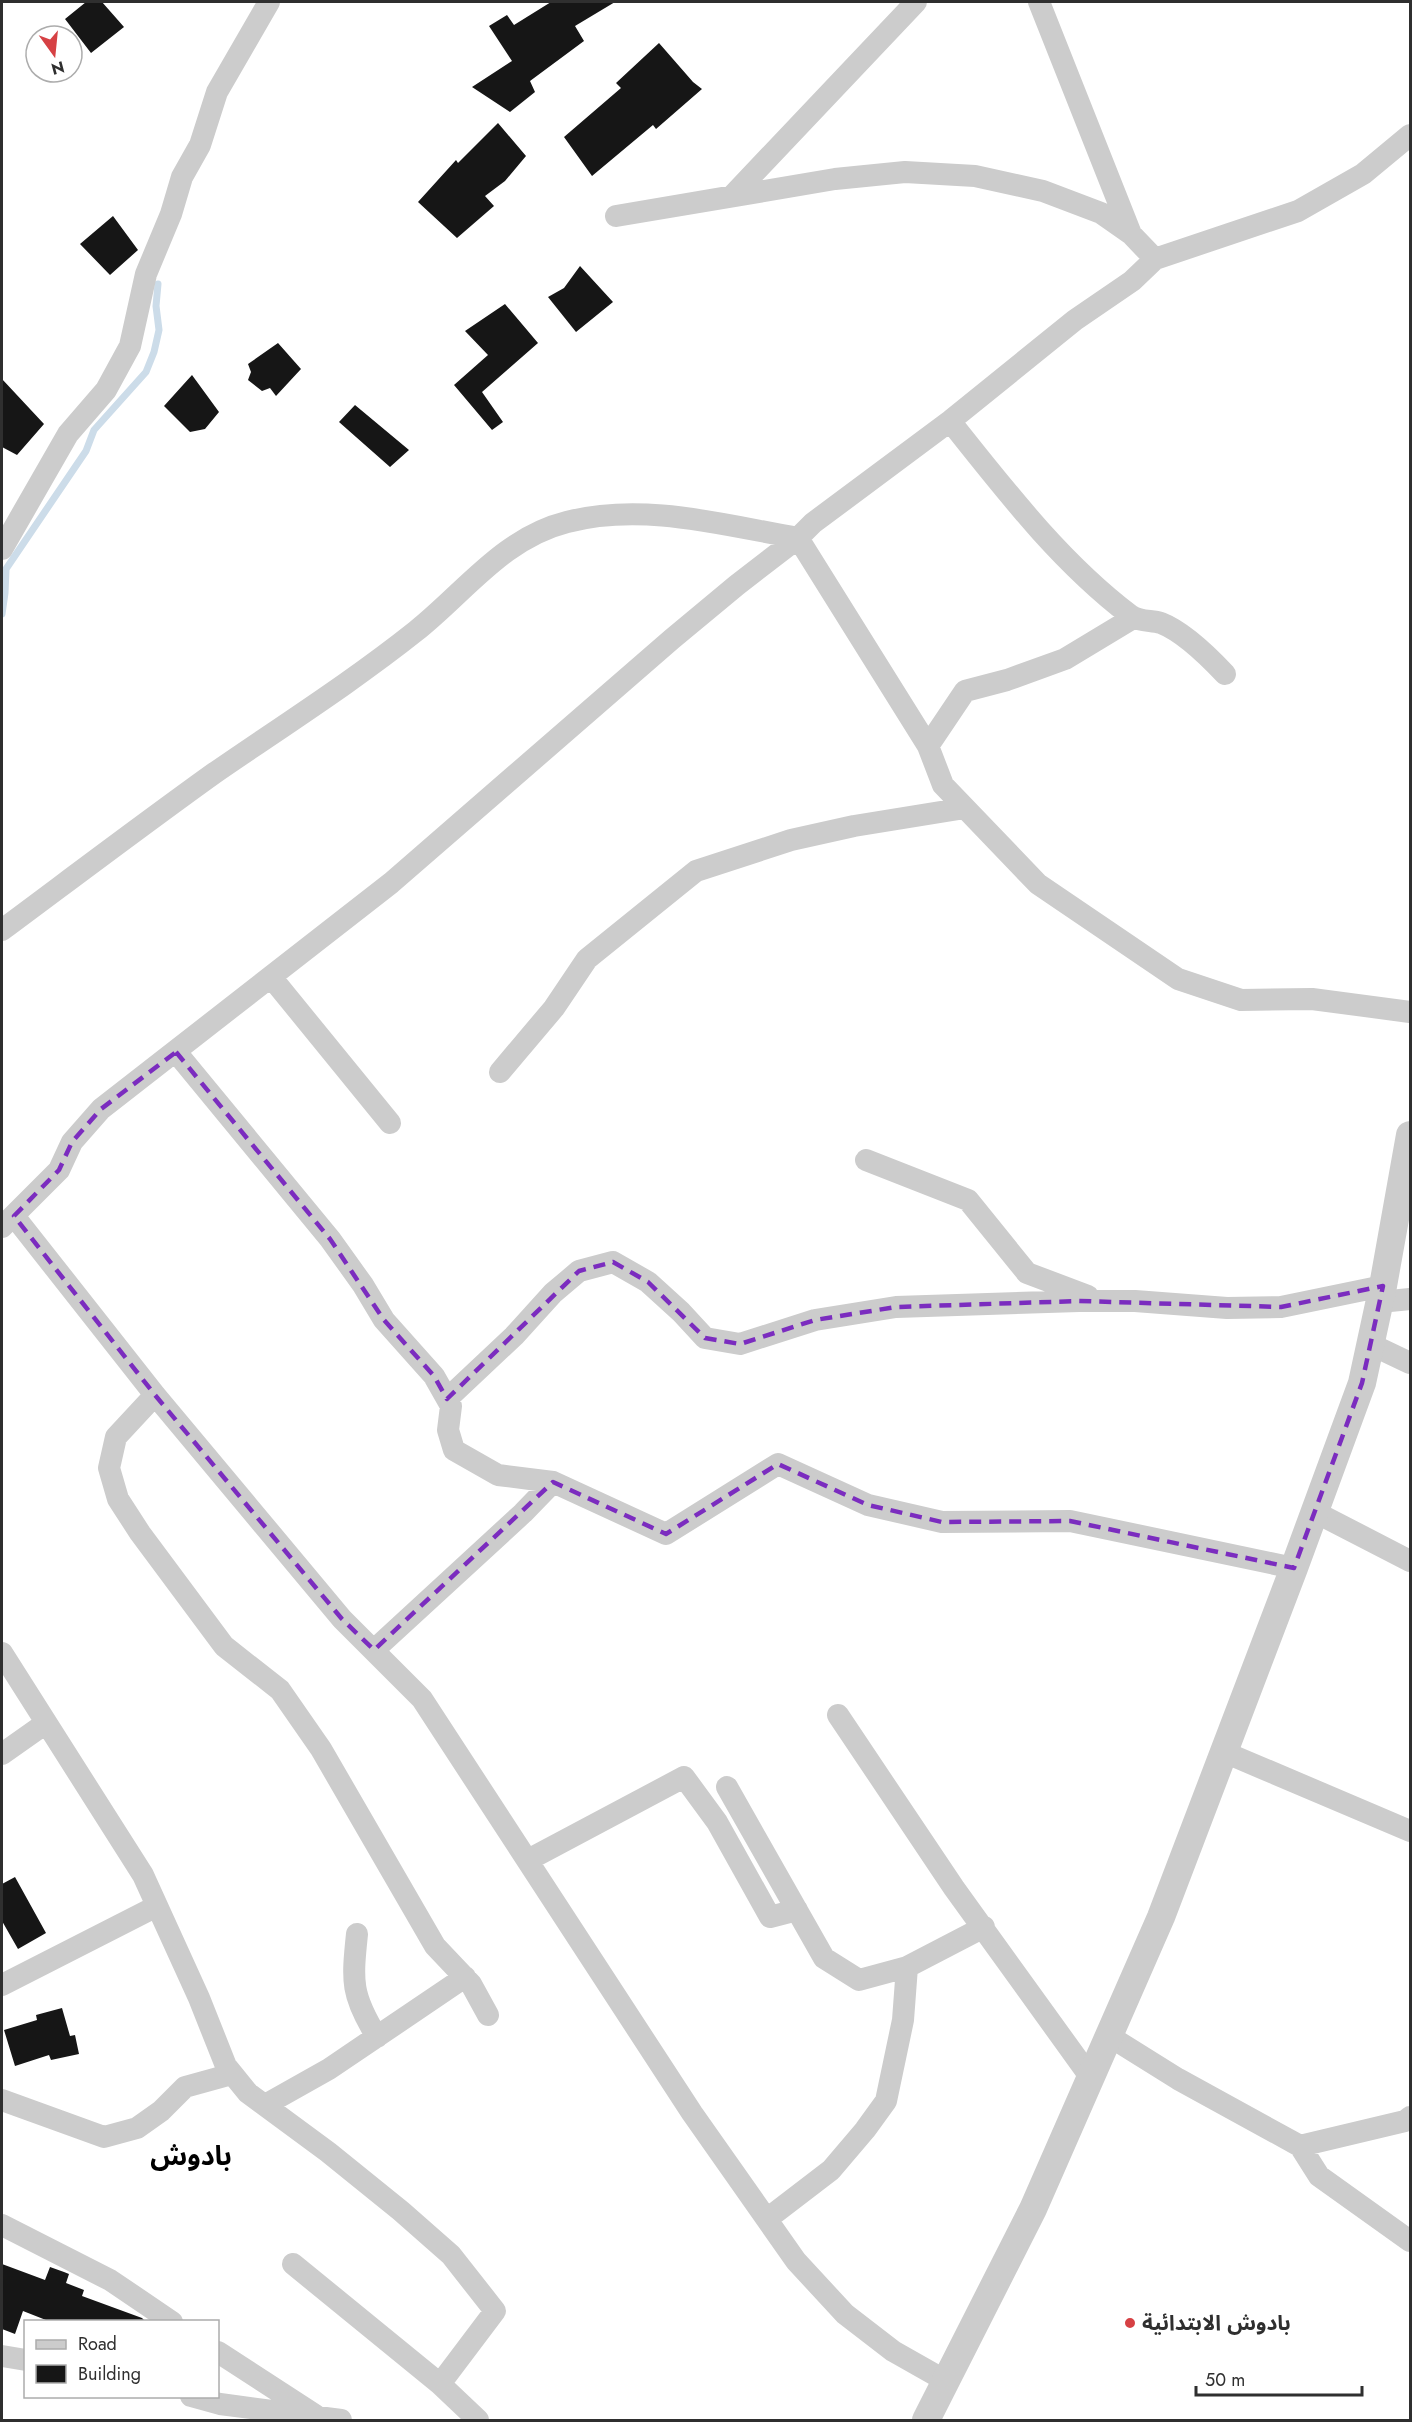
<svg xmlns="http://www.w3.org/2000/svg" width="1412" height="2422" font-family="Jost,'Noto Sans Arabic',sans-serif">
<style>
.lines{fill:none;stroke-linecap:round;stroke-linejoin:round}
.stream{stroke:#ccdce9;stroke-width:7}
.building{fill:#161616}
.minor{stroke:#ccc;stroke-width:22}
.tertiary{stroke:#ccc;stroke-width:28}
.marked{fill:none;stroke:#7b2cbf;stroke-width:4.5;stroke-dasharray:12 8;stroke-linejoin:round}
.poi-dot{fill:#d64144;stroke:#fff;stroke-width:2}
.labels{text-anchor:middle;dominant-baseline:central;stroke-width:6;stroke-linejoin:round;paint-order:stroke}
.poi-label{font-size:21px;font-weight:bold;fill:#2f2f2f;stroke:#fff;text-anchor:start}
.district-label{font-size:27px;font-weight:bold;fill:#000;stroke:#fff}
</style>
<rect width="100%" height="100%" fill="#fff"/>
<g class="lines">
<path class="stream" d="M2,614L5,593L6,569L86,451L94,430L146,372L154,352L159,330L156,306L158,284"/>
</g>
<path class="building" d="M86,2H102L124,27L91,53L65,19Z
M551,2H615L575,26L584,41L530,81L535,92L510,112L472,87L512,61L489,26L507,15L514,25Z
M659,43L693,82L702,89L656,129L653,125L592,176L564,137L621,88L616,83Z
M498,123L526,156L505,181L485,196L494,206L457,238L418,202L456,160L458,163Z
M113,216L138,250L110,275L80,244Z
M580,266L613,302L576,332L548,297L564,288Z
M505,304L538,343L482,392L503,422L492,430L454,385L488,355L465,331Z
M278,343L301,369L276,396L270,388L262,391L248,380L251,372L248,364Z
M192,375L219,412L205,429L190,432L164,406Z
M2,379L44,424L17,455L2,447Z
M355,405L409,450L390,467L339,422Z
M15,1877L46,1933L18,1949L2,1921V1884Z
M62,2008L70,2036L75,2035L79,2054L51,2060L49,2055L15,2066L4,2030L37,2020L36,2015Z
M2,2264L45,2280L50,2267L64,2272L69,2274L66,2283L84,2290L82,2296L142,2318L146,2322H51L23,2311L15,2334L2,2329Z"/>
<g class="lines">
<path class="minor" d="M1039,2L1131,234
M733,195L916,2
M616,216L835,179L905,172L975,176L1043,191L1101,213L1131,234L1155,259
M950,421C1005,490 1060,562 1130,615C1139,622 1151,620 1161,623C1184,632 1209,657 1225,674
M2,549L68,434L106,390L130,346L146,274L171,214L182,177L200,145L217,92L269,2
M928,746L965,691L1007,680L1065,659L1133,618
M2,930C72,878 142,825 213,774C281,727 352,682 416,631C465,592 503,538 567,522C643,502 723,525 798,538L928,746L943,785L1038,884L1178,979L1241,1000L1312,999L1410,1012
M271,977L390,1123
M176,1052L330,1239L363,1285L384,1320L434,1376L451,1406L448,1430L454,1450L498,1475L553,1482L666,1534L778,1464L868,1505L942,1522L1070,1521L1294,1568
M500,1072L554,1008L587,959L696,871L791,840L854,826L965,808
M866,1160L968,1200L1027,1273L1088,1296
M14,1216L155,1395L342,1619L422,1699L692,2113L796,2261L845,2314L893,2351L946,2381
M2,1227L59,1170L72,1142L101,1109L391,883L672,639L737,585L798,538L813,523L950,421L1075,320L1132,281L1155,259L1298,211L1363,174L1410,135
M1380,1302L1410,1299
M1370,1344L1410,1363
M155,1395L116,1437L109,1468L118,1499L140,1533L224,1646L280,1690L321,1749L435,1946L471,1984L488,2015
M447,1399L514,1336L553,1293L579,1271L613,1262L648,1282L681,1312L705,1338L740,1344L815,1320L896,1307L1079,1301H1135L1227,1308L1281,1307L1383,1286
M1315,1512L1410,1561
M374,1650L523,1513L553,1482
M2,1653L143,1875L199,1998L226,2066L248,2093L328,2152L401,2211L451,2255L495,2311L440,2384
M838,1715L954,1888L1091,2078
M1224,1752L1410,1831
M2,1754L46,1723
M727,1787L824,1958L859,1980L907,1967L984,1927
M528,1860L684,1777L717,1822L770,1917L797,1910
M357,1934C352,1982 351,1995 377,2037
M2,1985L157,1906
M1109,2036L1178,2079L1300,2146L1319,2176L1410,2241
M2,2100L104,2137L137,2128L161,2111L185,2087L232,2074
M265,2105L329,2069L465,1977
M1300,2146L1405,2121L1410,2117
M767,2219L831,2170L865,2130L886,2101L903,2020L907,1967
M2,2225L110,2280L172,2322
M293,2264L440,2384L478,2420
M218,2352L315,2415
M2,2356L26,2360
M191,2396L220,2404L341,2420"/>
<path class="tertiary" d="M926,2420L1033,2209L1161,1917L1294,1568L1362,1383L1383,1286L1410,1135"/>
</g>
<path class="marked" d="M176,1052L330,1239L384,1320L434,1376L447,1399L579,1271L613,1262L648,1282L705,1338L740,1344L815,1320L896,1307L1079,1301L1281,1307L1383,1286L1362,1383L1294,1568L1070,1521L942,1522L868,1505L778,1464L666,1534L553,1482L374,1650L342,1619L155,1395L14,1216L59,1170L72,1142L101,1109Z"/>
<circle class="poi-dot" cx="1130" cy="2323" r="6"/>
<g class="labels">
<g class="poi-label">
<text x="1142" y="2323">بادوش الابتدائية</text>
</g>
<g class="district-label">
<text x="191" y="2155">بادوش</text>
</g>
</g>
<rect width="1412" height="2422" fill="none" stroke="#2f2f2f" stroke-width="6"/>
<rect x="24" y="2320" width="195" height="78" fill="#ffffff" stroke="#acacac" stroke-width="1.5"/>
<rect x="36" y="2340" width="30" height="9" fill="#cccccc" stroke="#acacac" stroke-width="1.5"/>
<text x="78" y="2350" font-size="18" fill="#2f2f2f">Road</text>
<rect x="36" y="2365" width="30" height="18" fill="#161616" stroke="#acacac" stroke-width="1.5"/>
<text x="78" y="2380" font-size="18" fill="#2f2f2f">Building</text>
<g transform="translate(54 54) rotate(165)"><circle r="28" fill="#ffffff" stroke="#acacac" stroke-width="1.5"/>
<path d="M0-4.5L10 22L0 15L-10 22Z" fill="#d64144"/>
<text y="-9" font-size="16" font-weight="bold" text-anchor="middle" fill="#2f2f2f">N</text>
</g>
<path d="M1196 2386v9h166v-9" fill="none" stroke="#2f2f2f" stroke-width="3"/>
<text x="1205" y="2386" font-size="18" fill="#2f2f2f" stroke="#ffffff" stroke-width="4.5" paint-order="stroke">50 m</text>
</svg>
